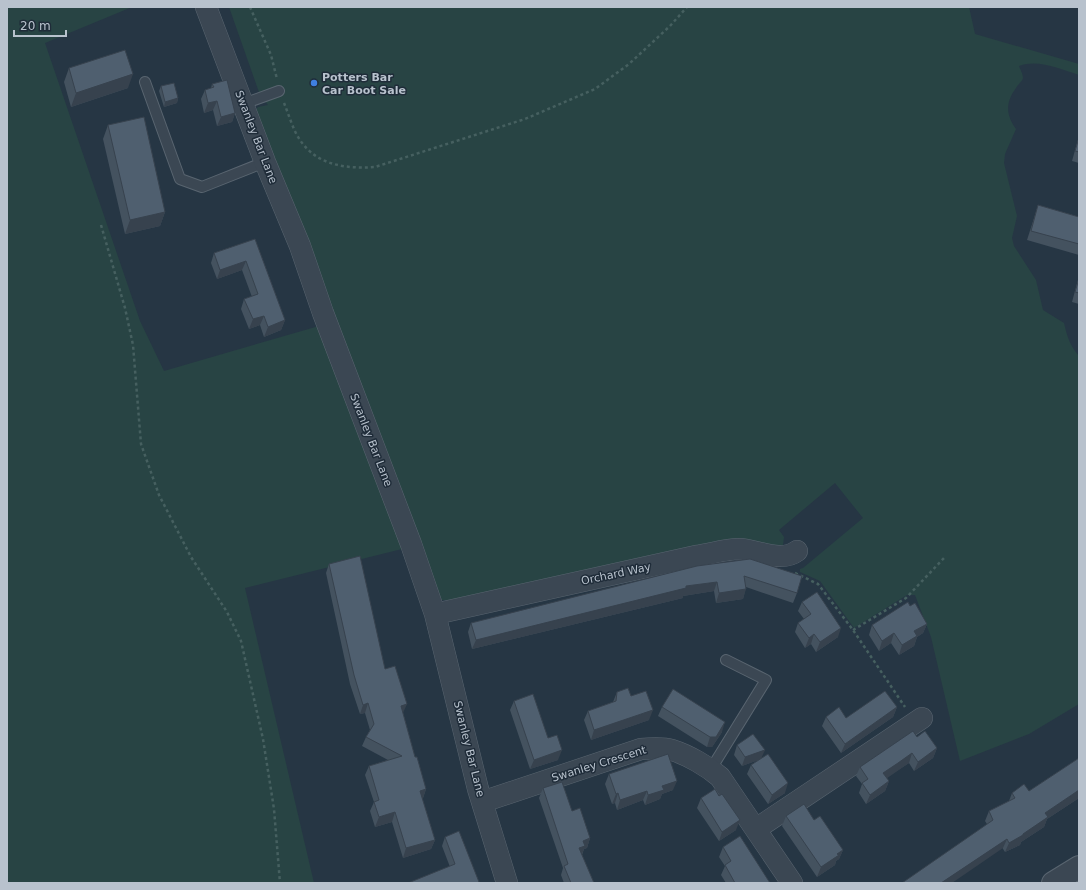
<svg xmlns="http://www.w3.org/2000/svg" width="1086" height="890" font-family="'DejaVu Sans',sans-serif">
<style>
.green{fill:#284444}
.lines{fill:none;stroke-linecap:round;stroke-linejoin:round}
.service-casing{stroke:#596570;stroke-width:12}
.minor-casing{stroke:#596570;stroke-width:22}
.tertiary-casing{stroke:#596570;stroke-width:24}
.path{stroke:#466060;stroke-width:2.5;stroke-dasharray:3 3;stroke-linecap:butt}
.service{stroke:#3b4753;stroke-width:10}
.minor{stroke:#3b4753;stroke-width:21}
.tertiary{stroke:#3b4753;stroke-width:22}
.wall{fill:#44525f}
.shaded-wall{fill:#37424e}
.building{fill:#4f5f6f;stroke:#37424e}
.shop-dot{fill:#3f7fe0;stroke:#1f2c39;stroke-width:1.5}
.labels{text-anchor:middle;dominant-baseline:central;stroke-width:3;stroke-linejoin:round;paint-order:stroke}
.poi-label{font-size:11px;font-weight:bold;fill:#b8c2cd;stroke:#1f2c39;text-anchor:start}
.street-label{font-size:11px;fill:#b8c2cd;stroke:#1f2c39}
</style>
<rect width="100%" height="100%" fill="#263644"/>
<path class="green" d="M7,7H132L45,43L140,321L164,371L319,326L402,549L245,588L314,883H7Z
M229,7H969L975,34L1079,64V75C1059,69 1039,59 1019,66C1020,69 1023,74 1023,78C1022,82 1018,84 1016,88C1005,103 1006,115 1016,129L1005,154L1004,163L1017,216L1012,238L1014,246L1036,280L1043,310L1064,323C1067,336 1070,346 1079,356V704L1029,734L960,761L931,637L915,595H907L854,628L820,581L800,572V569L803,568L863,518L835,483L779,530L784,537L783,545L779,548L465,600H440L252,114L258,107L268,105L260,95Z"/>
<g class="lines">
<defs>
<path id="service" d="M145,82L180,179L202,187L265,162
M243,104L279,91
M711,769L766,680L726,660"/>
<path id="minor" d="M206,7L265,162L300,246L323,313L411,544L435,614L478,789L507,883
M435,614L696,556C710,554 726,549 739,549C758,550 781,563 797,551
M482,802L641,749C651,748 662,747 672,750C688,755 707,766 720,777L792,883
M756,829L922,718"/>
<path id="tertiary" d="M1053,883L1079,867"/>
</defs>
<use href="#service" class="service-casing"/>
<use href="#minor" class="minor-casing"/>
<use href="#tertiary" class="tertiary-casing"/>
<path class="path" d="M250,7L271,55L277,79
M284,103C289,115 293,130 300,140C317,166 348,169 375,167L525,119L595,89L629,64L670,26L687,7
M101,225L125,308L133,345L141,444L159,495L191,557L227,612L241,641L263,739L274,809L280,883
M795,573L818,584L853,630L905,707
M853,630L906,598L944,558"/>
<use href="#service" class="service"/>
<use href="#minor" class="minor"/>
<use href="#tertiary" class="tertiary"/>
</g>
<path class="wall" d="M69,68L128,88L71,107L64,82Z
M212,84L235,113L232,122L217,126L213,110L204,113L201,99L205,90L211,88Z
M161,86L178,98L177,103L164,107L159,91Z
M108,125L165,212L160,226L125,234L103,139Z
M1079,136V163L1072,161Z
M1038,205L1079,217V255L1027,240L1035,215Z
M255,239L285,320L281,330L264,337L260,325L249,329L241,309L244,299L252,297L242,270L217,279L211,263L214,253Z
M1079,276V304L1072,302Z
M750,559L797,593L793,603L746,587L743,599L716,603L714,591L683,596V598L472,649L468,632L471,623Z
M329,564L385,669L403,713L415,757L426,789L423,798H422L435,840L431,849L403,858L392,822L375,827L370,811L374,802L365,775L369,766L388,760L362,746L366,737L370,730L365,713L360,714L350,684L326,573Z
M802,602L838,637L816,652L811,644L805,648L795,632L798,623L804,619L798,611Z
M910,606L927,624L923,633L917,637L914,646L899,655L891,643L879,651L869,635L872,625Z
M617,692L631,696L649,720L591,740L584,720L588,711L613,702Z
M514,701L548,738L558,760L530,769L510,710Z
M662,707L722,732L712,747H707L658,716Z
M897,707L893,717L841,753L822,726L826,717L846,718Z
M917,737L937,748L933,758L914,771L909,763L895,772L886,778L889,781L885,791L866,804L859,793L862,784L856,776L860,767Z
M737,745L762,758L785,793L768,804L747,774L751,765L758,760L742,766L734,755Z
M1079,758V798L1047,819L1044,827L1021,842L1020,845L1005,852L985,821L989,811L1009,801L1012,793L1029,791Z
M609,774L673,790L662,794L660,799L645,805L643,800L617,810L615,803L612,804L605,784Z
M543,788L572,811L590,838L587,848L584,849L582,855L594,883H564L561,875L563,868L539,798Z
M701,798L736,830L719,841L697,808Z
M786,816L814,820L843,850L839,859L836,861L835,865L817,877L782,826Z
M445,837L479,883L450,867L442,846Z
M723,847L770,883H726L721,875L725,866L719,857Z"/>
<path class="shaded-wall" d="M133,74L128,88L71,107L76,93Z
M178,98L177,103L164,107L165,102Z
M217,101L213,110L204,113L208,103Z
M235,113L232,122L217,126L221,117Z
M165,212L160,226L125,234L130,220Z
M246,261L242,270L217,279L220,270Z
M264,316L260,325L249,329L253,319Z
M285,320L281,330L264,337L268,327Z
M717,582L714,591L683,596V598L472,649L476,640L686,586Z
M746,589L743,599L716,603L719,593Z
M927,624L923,633L917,637L914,646L899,655L902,645L914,631Z
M841,628L838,637L816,652L820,642Z
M894,633L891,643L879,651L882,641Z
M814,634L811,644L805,648L809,638Z
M368,703L365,713L360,714L363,705Z
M407,704L403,713L397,715L401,706Z
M897,707L893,717L841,753L845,744Z
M653,710L649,720L591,740L594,730Z
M725,722L722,732L712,747H707L710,737Z
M937,748L933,758L914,771L918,762Z
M562,750L558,760L530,769L534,760Z
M765,750L761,759L742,766L745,757Z
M912,753L909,763L880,783L883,773Z
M677,781L673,790L662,794L660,799L645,805L648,795L662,786Z
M889,781L885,791L866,804L870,795Z
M788,783L785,793L768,804L772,795Z
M426,789L423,798L416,800L420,791Z
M1079,790V798L1047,819L1044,827L1021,842L1020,845L1005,852L1009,843L1023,834L1045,813Z
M647,791L643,800L617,810L620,800Z
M618,793L615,803L612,804L616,794Z
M395,812L392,822L375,827L379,817Z
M740,820L736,830L719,841L722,832Z
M590,838L587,848L584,849L581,856L579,848L583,841Z
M1007,839L1003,848L952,883H941Z
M435,840L431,849L403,858L406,848Z
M843,850L839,859L836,861L835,865L817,877L821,867L837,854Z"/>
<path class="building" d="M125,50L133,74L76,93L69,68Z
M227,80L235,113L221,117L217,101L208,103L205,90L214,87L212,84Z
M174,83L178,98L165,102L161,86Z
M144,117L165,212L130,220L108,125Z
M1079,138V152L1075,151Z
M1038,205L1079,217V244L1031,231Z
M255,239L285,320L268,327L264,316L253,319L244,299L258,294L246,261L220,270L214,253Z
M1079,279V293L1075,292Z
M360,556L385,669L395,666L407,704L401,706L415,757H417L426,789L420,791L435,840L406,848L395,812L379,817L374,802L379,800L369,766L402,756L366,737L374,724L368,703L363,705L354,675L329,564Z
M750,559L802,576L797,593L744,576L746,589L719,593L717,582L686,586V588L476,640L471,623L697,566Z
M817,592L841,628L820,642L814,634L809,638L798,623L811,614L802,602Z
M908,602L910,606L915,603L927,624L914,631L917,636L902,645L894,633L882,641L872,625Z
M628,688L631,696L646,691L653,710L594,730L588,711L616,701L617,692Z
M673,689L725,722L716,737H710L662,707Z
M885,691L897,707L845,744L826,717L839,707L846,718Z
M533,694L548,738L557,735L562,750L534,760L514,701Z
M913,731L917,737L925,731L937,748L918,762L912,753L898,763L883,773L889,781L870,795L862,783L868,779L860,767Z
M753,734L765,750L745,757L737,745Z
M668,754L677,781L662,786L664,790L648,795L647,791L620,800L618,793L616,794L609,774Z
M768,754L788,783L772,795L751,765Z
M1079,758V790L1045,813L1048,817L1023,834V835L1009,843L1007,839L941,883H902L993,820L989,811L1015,798L1012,793L1024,784L1029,791Z
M562,782L572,811L580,808L590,838L583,841L585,846L579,848L594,883H571L564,866L568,864L543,788Z
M715,789L719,796L722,794L740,820L722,832L701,798Z
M804,804L814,820L820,816L843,850L837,854L839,855L821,867L786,816Z
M459,831L479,882L476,883H408L455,864L445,837Z
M740,836L770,883H735L725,865L731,861L723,847Z"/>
<circle class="shop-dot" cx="314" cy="83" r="4"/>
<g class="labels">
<g class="poi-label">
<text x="322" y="77">Potters Bar<tspan x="322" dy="13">Car Boot Sale</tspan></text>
</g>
<g class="street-label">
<text transform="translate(256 137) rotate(69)">Swanley Bar Lane</text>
<text transform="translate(371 440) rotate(69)">Swanley Bar Lane</text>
<text transform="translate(616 574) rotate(-12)">Orchard Way</text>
<text transform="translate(469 749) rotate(76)">Swanley Bar Lane</text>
<text transform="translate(599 764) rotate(-17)">Swanley Crescent</text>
</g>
</g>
<rect width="1086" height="890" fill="none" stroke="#b8c2cd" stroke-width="16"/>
<path d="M14 30v6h52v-6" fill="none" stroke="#b8c2cd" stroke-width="2"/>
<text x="20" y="30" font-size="12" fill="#b8c2cd" stroke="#1f2c39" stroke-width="3" paint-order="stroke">20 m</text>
</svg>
